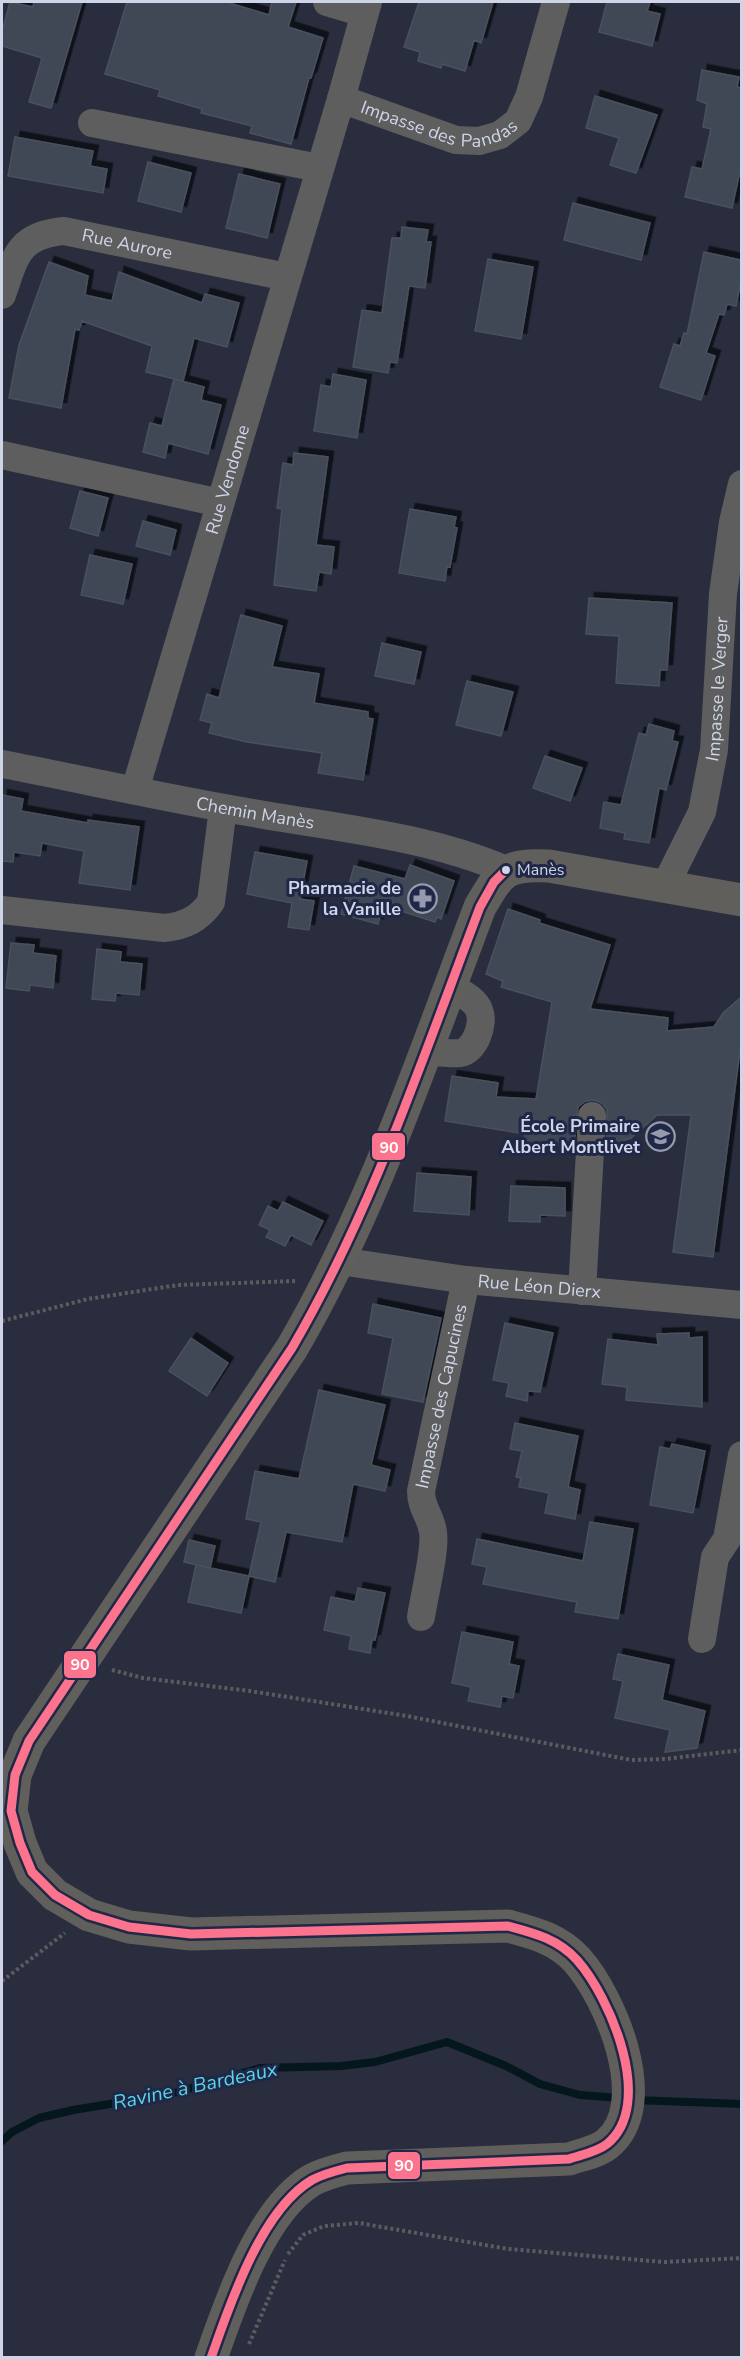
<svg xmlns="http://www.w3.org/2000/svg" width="743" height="2359" font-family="'Nunito Sans',sans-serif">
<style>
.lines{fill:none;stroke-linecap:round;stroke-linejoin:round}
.stream{stroke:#04171d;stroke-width:8}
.building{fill:#404654;stroke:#4a515e;stroke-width:1.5;filter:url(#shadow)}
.path{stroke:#5c5c5f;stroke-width:4;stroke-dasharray:3 3;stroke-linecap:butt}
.minor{stroke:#5e5e5e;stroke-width:28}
.major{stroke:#615f5b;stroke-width:33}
.bus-1-casing{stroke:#202847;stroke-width:14}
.bus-1{stroke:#fc738d;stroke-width:9}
.bus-dot{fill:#cfd5e9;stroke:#202847;stroke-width:2}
.labels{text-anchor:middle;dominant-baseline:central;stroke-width:6;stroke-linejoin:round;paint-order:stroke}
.bus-label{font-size:16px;fill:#cfd5e9;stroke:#202847;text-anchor:start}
.street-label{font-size:18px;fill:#cfd5e9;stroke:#202847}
.poi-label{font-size:18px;font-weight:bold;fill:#cfd5e9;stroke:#202847;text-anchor:end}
.water-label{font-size:20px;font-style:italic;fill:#59d5eb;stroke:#202847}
.line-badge{stroke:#202847;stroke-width:2}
.badge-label{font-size:16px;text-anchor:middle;font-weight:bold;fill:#fff}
</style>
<defs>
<filter id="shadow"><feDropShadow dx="5.5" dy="-5.5" stdDeviation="0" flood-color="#0009"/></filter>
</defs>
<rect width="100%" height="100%" fill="#292d3e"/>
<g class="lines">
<path class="stream" d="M635,2100L742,2104
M2,2141L12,2132L39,2118L73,2110L171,2094L260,2068L341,2066L375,2062L447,2042L506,2066L540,2084L580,2095L620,2098"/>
</g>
<path class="building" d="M10,2L33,7L34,2H82L51,108L29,102L42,58L2,46V32Z
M127,2H226L269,15L272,2H296L288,27L323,38L311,78H309L291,144L250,133L252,126L201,113L202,109L158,96L160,90L105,74Z
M419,2H493L481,43L474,40L465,71L442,64L441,68L418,61L420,52L404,47Z
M607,2H650L647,11L660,14L652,46L599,32Z
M702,70L739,77L737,87L741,88V166L732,208L685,197L692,167L702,169L711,129L703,127L707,104L697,100Z
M595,96L657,115L636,173L610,165L619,138L586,128Z
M15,137L93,151L90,166L107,169L103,193L8,176Z
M148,162L191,173L181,212L138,201Z
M239,174L280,184L267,238L226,228Z
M573,203L650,223L641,260L564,240Z
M402,227L428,230L426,242H431L425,288L409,286L397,363L390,362L388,373L353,367L362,310L382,313L392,238H401Z
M704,252L741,260V281L736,306L727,304L724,315L719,314L706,353L715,356L701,400L660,387L674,344L680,346L684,333L687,334Z
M488,259L533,267L521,339L475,331Z
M49,262L88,276L85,295L112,301L119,272L202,303L205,294L239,303L227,347L194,338L183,381L146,372L152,346L82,321L79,330L75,329L61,408L9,398L19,345Z
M333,374L366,380L357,438L314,431L321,385L331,387Z
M174,379L204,387L201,400L221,405L208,454L168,443L165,458L143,452L150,423L162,426Z
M294,453L328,457L316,545L334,547L331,574L319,572L316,591L274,585L282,509L277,508L283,463L293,465Z
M80,491L108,498L98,536L70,528Z
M410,509L456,517L454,527L457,528L450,567L447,566L445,581L399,573Z
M143,521L176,530L170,555L136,546Z
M90,555L132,564L123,604L81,595Z
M589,598L672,603L667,670H660L659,686L616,683L619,636L586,634Z
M241,615L282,626L272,667L319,674L314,703L368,712V718L373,719L363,780L318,773L322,753L247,742L209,733L212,723L200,720L207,694L219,698Z
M382,643L421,652L414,684L375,676Z
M467,681L513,692L501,736L456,725Z
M649,724L674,731L672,741L678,742L666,790L659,788L649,843L624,839L625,833L600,828L604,802L621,805L639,733L646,735Z
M545,756L582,768L570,801L533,788Z
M2,795L23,799L21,811L88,823V820L139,827L130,890L79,883L84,851L42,843L40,856L14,852L13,862L2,861Z
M255,852L307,861L300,899L314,901L309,930L288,927L292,903L247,894Z
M410,865L454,881L441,919L437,917L435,922L383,905L378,924L341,914L354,866L405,879Z
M508,909L540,920L539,923L610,945L590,1009L668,1018L667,1031L714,1027L723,1013L741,997V1043L713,1257L673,1252L691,1115H657L631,1138L607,1146V1109L602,1103L594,1100L585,1101L578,1107L574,1146L525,1144V1134L445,1121L452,1076L498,1083L496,1097L536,1099L552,1002L501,987L503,981L486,974Z
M11,943L34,945L33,953L56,956L53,988L30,985L29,991L6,988Z
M97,949L121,952L120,962L142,964L139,995L116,993L115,1001L92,999Z
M417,1173L471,1177L469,1215L414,1211Z
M511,1186L565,1188V1216L540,1215V1222L509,1221Z
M283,1202L323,1221L311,1245L291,1235L285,1246L266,1237L270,1230L259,1225L268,1206L278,1211Z
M373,1304L441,1318L423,1402L382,1394L393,1338L368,1333Z
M505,1323L553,1333L540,1392L528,1391L527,1401L506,1396L509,1383L493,1380Z
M689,1333V1338L702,1337V1407L626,1400L627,1387L602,1384L608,1339L658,1345L657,1334Z
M191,1338L228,1363L207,1396L169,1371Z
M319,1390L385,1405L371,1465L390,1470L385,1491L353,1484L342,1542L286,1532L275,1582L249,1576L261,1522L246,1519L255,1471L299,1479Z
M515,1423L578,1436L568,1487L580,1490L575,1519L545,1513L549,1493L519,1487L521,1478L516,1477L522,1451L510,1449Z
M672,1444L705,1451L693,1513L650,1505L660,1447L670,1449Z
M590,1522L633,1529L618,1619L575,1612L577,1602L483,1584L487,1567L472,1564L477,1539L583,1561Z
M189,1540L215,1546L210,1568L184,1562Z
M196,1565L249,1576L241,1613L188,1602Z
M358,1588L385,1593L375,1640H372L370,1653L349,1649L351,1636L324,1630L331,1597L355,1602Z
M462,1632L513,1642L509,1664L519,1666L513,1698L502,1696L500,1707L468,1701L471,1687L452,1683Z
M618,1654L669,1665L662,1700L705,1711L697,1748L665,1752L670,1730L615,1718L623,1681L613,1679Z"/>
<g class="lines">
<path class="path" d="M2,1321L88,1299L178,1285L297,1281
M112,1670L143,1678L250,1691L407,1716L631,1760L665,1759L742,1750
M2,1981L65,1933
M288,2254L303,2235L324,2226L359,2223L508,2249L665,2262L742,2258
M249,2344L285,2260"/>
<g class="minor">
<path d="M327,2L364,13"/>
<path id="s1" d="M341,99L456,140L479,141L500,135L518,121L529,97L556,2"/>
<path d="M92,123L319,168"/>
<path id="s2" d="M2,295C15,257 18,235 64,231L287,277"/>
<path d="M2,455L220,503"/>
<path id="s3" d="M2,764C85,780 169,799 253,813C338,828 427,836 506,870"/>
<path id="s4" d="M135,790L341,99L368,2"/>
<path id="s5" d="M665,886L702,812L714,750L723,594L733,522L742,484"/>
<path d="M2,910L164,928C185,926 199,919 211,902L223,808"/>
<path d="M426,1051C437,1052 449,1054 460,1053C475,1051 485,1023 479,1010C475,999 459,992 450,986"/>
<path id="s6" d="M340,1261L466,1280L742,1305"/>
<path d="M582,1291L592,1116"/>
<path id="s7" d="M421,1617C424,1596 436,1550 433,1532C431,1516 421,1509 421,1491L466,1280"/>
<path d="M702,1639L715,1557L727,1539L742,1455"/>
</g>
<path class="major" d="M211,2358C230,2304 261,2210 312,2180C323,2174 335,2171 347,2168L569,2159C581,2155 597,2152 607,2144C656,2104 610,1997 577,1960C558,1939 534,1933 508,1926L191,1934L129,1927L89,1915L55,1895L32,1872L20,1843L11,1811L15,1775L29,1741L292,1348C373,1209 423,1057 480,907C501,871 505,864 549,866L742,900"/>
<defs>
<path id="bus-1" d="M211,2358C230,2304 261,2210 312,2180C323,2174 335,2171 347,2168L569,2159C581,2155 597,2152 607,2144C656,2104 610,1997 577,1960C558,1939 534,1933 508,1926L191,1934L129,1927L89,1915L55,1895L32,1872L20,1843L11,1811L15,1775L29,1741L292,1348C373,1209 423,1057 480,907L494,882L506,870"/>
</defs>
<use href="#bus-1" class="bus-1-casing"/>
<use href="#bus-1" class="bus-1"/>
</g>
<defs>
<symbol id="pharmacy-ring" viewBox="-11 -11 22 22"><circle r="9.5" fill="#202847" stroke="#959aad" stroke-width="1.5"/><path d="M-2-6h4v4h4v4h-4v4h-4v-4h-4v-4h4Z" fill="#959aad"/></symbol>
<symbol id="school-ring" viewBox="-11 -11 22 22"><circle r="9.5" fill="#202847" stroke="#959aad" stroke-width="1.5"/><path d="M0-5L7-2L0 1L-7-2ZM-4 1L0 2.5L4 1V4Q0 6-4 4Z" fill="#959aad"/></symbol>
</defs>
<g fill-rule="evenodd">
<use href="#pharmacy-ring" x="406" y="882" width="33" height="33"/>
<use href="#school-ring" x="644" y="1120" width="33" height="33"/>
</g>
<circle class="bus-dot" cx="506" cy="870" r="5"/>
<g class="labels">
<g class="bus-label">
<text x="517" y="870">Manès</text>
</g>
<g class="street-label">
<text stroke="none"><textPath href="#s1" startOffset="104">Impasse des Pandas</textPath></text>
<text stroke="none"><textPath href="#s2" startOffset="162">Rue Aurore</textPath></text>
<text stroke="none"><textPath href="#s4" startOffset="324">Rue Vendome</textPath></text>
<text stroke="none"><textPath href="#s5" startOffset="207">Impasse le Verger</textPath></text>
<text stroke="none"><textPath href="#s3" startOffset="258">Chemin Manès</textPath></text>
<text stroke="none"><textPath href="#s6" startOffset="201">Rue Léon Dierx</textPath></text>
<text stroke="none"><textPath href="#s7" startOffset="226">Impasse des Capucines</textPath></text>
</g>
<g class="poi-label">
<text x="401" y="888">Pharmacie de<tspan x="401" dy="21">la Vanille</tspan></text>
<text x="640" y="1126">École Primaire<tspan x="640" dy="21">Albert Montlivet</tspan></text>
</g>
<g class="water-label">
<text transform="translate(195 2086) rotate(-12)">Ravine à Bardeaux</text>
</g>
</g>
<g class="line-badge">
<rect x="371" y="1132" width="35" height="29" rx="6" fill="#fc738d"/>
<rect x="63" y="1650" width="34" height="29" rx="6" fill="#fc738d"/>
<rect x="387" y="2151" width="34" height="29" rx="6" fill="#fc738d"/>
</g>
<g class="badge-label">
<text x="389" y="1153">90</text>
<text x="80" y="1670">90</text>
<text x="404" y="2171">90</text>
</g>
<rect width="743" height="2359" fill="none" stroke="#cfd5e9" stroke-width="6"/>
</svg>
